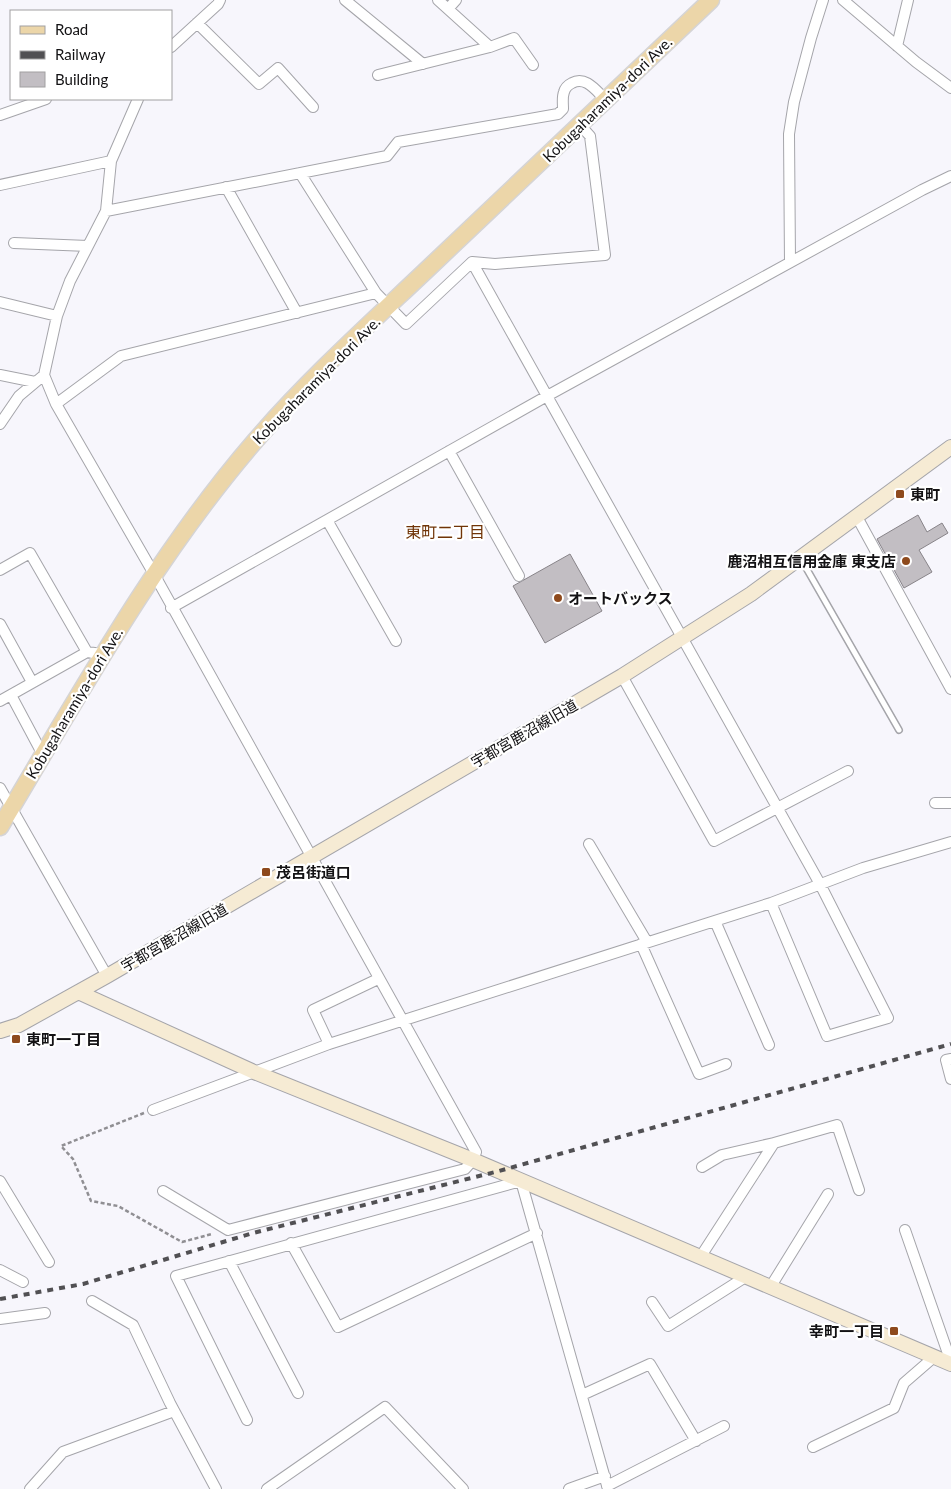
<svg xmlns="http://www.w3.org/2000/svg" width="951" height="1489" font-family="Lato,'Noto Sans JP',sans-serif">
<style>
.building{fill:#c2bec3;stroke:#888489}
.lines{fill:none;stroke-linecap:round;stroke-linejoin:round}
.lane-casing{stroke:#a5a5aa;stroke-width:8}
.street-casing{stroke:#a5a5aa;stroke-width:12}
.secondary-casing{stroke:#a5a5aa;stroke-width:16}
.primary-casing{stroke:#d5d4d5;stroke-width:19}
.path{stroke:#908f93;stroke-width:2.5;stroke-dasharray:4 2.5;stroke-linecap:butt}
.lane{stroke:#fff;stroke-width:5}
.street{stroke:#fff;stroke-width:10}
.secondary{stroke:#f6ebd4;stroke-width:14}
.primary{stroke:#ecd6a9;stroke-width:16}
.rail{stroke:#515053;stroke-width:4;stroke-dasharray:6 6;stroke-linecap:butt}
.poi-dot{fill:#8e4a1d;stroke:#fff;stroke-width:2}
.labels{text-anchor:middle;dominant-baseline:central;stroke-width:4.5;stroke-linejoin:round;paint-order:stroke}
.street-label{font-size:15px;fill:#131214;stroke:#fff}
.poi-label{font-size:15px;font-weight:bold;fill:#131214;stroke:#fff;text-anchor:start}
.neighbourhood-label{font-size:16px;fill:#703407;stroke:#fff}
</style>
<rect width="100%" height="100%" fill="#f7f6fc"/>
<path class="building" d="M918,515L927,532L942,523L948,533L919,550L932,572L904,588L877,539Z
M570,554L602,611L545,643L513,586Z"/>
<g class="lines">
<defs>
<path id="lane" d="M801,559L899,730"/>
<path id="street" d="M345,0L423,64
M843,0L916,62L951,88
M448,9L456,0
M197,23L259,84L278,68L313,107
M897,46L908,0
M171,47L218,4L220,0
M490,47L514,38L533,65
M378,75L490,47L438,0
M138,99L111,161L106,211L70,281L57,316L44,375L56,404L154,574L476,1152L473,1160L465,1169L228,1230L163,1191
M0,115L46,99
M300,173L376,293
M0,185L111,161
M226,187L297,313
M106,211L387,156L398,142L558,114L563,109C563,103 562,97 564,92C565,88 568,85 572,83C586,75 597,92 606,100
M14,243L88,246
M472,262L820,884L888,1018L827,1036L771,903
M790,262L789,134L794,102L811,38L823,0
M0,302L57,316
M0,375L35,382
M56,404L121,356L376,293L406,324L472,262L495,264L605,255L590,136L580,125
M0,424L19,396L44,375
M449,451L519,576
M857,517L951,689
M327,520L396,641
M0,570L30,553L87,652
M171,608L547,396L922,190L951,176
M0,624L32,682
M622,676L714,841L848,771
M11,695L43,755
M0,701L87,652L102,654
M0,788L107,976
M935,803H951
M589,844L647,942
M715,921L769,1045
M641,944L699,1074L726,1064
M329,1044L313,1010L378,979
M951,1059L946,1060L951,1079
M153,1110L329,1044L771,903L863,868L951,842
M702,1167L722,1155L774,1143
M0,1181L49,1262
M905,1230L951,1362
M291,1243L338,1327L537,1233
M701,1256L774,1143L837,1125L859,1190
M229,1261L298,1393
M0,1270L23,1282
M771,1286L828,1194
M92,1301L133,1325L170,1403L216,1489
M652,1302L668,1326L747,1276
M0,1319L45,1313
M582,1395L650,1364L696,1441
M247,1420L176,1276L521,1181L608,1489
M813,1447L894,1408L904,1383L934,1357
M607,1486L724,1426
M30,1489L63,1452L174,1411
M267,1489L385,1407L463,1489
M569,1489L605,1476"/>
<path id="secondary" d="M78,992L254,1072L473,1160L951,1364
M0,1031L19,1025L107,976L622,676L751,594L951,447"/>
<path id="primary" d="M0,827C80,694 154,558 255,441C310,377 374,320 435,262C527,175 619,87 711,0"/>
</defs>
<use href="#lane" class="lane-casing"/>
<use href="#street" class="street-casing"/>
<use href="#secondary" class="secondary-casing"/>
<use href="#primary" class="primary-casing"/>
<path class="path" d="M144,1113L61,1146L73,1159L91,1201L118,1206L182,1242L212,1234"/>
<use href="#lane" class="lane"/>
<use href="#street" class="street"/>
<use href="#secondary" class="secondary"/>
<use href="#primary" class="primary"/>
<path class="rail" d="M0,1299L83,1284L253,1233L499,1171L951,1044"/>
</g>
<g class="poi-dot">
<rect x="895" y="489" width="10" height="10" rx="2.5"/>
<circle cx="906" cy="561" r="5"/>
<circle cx="558" cy="598" r="5"/>
<rect x="261" y="867" width="10" height="10" rx="2.5"/>
<rect x="11" y="1034" width="10" height="10" rx="2.5"/>
<rect x="889" y="1326" width="10" height="10" rx="2.5"/>
</g>
<g class="labels">
<g class="street-label">
<text transform="translate(607 99) rotate(-44)">Kobugaharamiya-dori Ave.</text>
<text transform="translate(316 380) rotate(-45)">Kobugaharamiya-dori Ave.</text>
<text transform="translate(74 703) rotate(-59)">Kobugaharamiya-dori Ave.</text>
<text transform="translate(524 733) rotate(-30)">宇都宮鹿沼線旧道</text>
<text transform="translate(174 937) rotate(-30)">宇都宮鹿沼線旧道</text>
</g>
<g class="poi-label">
<text x="910" y="494">東町</text>
<text x="896" y="561" text-anchor="end">鹿沼相互信用金庫 東支店</text>
<text x="568" y="598">オートバックス</text>
<text x="276" y="872">茂呂街道口</text>
<text x="26" y="1039">東町一丁目</text>
<text x="884" y="1331" text-anchor="end">幸町一丁目</text>
</g>
<g class="neighbourhood-label">
<text x="445" y="531">東町二丁目</text>
</g>
</g>
<rect x="10" y="10" width="162" height="90" fill="#ffffff" stroke="#a1a0a1"/>
<rect x="20" y="26" width="25" height="8" fill="#ecd6a9" stroke="#a1a0a1"/>
<text x="55" y="35" font-size="15" fill="#131214">Road</text>
<rect x="20" y="51" width="25" height="8" fill="#515053" stroke="#a1a0a1"/>
<text x="55" y="60" font-size="15" fill="#131214">Railway</text>
<rect x="20" y="72" width="25" height="15" fill="#c2bec3" stroke="#a1a0a1"/>
<text x="55" y="85" font-size="15" fill="#131214">Building</text>
</svg>
